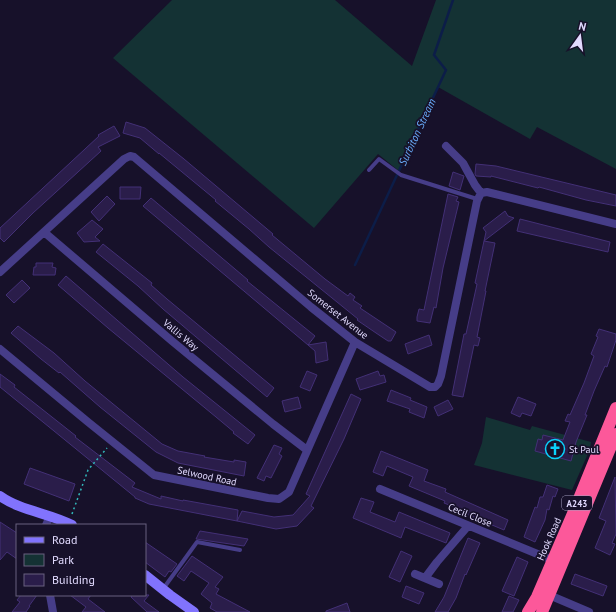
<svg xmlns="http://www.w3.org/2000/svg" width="616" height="612" font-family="'PT Sans',sans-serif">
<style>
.green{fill:#143234}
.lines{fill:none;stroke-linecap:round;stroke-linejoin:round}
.stream{stroke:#0c1d48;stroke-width:2.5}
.building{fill:#2a1d4a;stroke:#433076}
.path{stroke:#32b8ba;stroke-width:1.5;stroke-dasharray:2 3;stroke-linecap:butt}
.lane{stroke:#463d88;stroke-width:4}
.street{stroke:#463d88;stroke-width:8}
.secondary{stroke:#8173fd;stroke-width:10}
.highway{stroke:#fc589a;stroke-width:12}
.labels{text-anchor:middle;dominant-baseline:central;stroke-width:3.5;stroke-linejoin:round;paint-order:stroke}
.shield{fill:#17112a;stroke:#a49ebe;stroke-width:1}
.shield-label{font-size:9px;font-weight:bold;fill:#e1dafe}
.street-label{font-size:10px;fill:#e1dafe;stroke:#17112a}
.poi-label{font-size:10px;fill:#e1dafe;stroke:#17112a;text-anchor:start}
.water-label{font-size:11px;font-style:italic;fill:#6aaefd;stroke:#17112a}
</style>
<rect width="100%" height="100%" fill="#17112a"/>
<path class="green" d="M172,0H335L412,66L436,0H616V169L537,127L530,139L438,87L399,171L378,154L314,228L113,58Z
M486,417L530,430L532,426L591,442L590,449L572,490L474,465L482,443Z"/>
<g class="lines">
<path class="stream" d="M355,265L446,70L434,55L453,0"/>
</g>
<path class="building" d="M126,122L145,128L184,159L273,234L272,235L325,279L348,296L350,293L355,297L353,300L362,306L360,308L396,332L391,341H388L376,333L357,320L358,319L269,247L249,229L215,201L216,200L159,153V154L140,138L123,133Z
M114,126L120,136L98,147L101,151L33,213L4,242L0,238V228L99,136L98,135Z
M476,164L496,166L616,195V206L586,200L539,187L538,188L491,176V177L476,176L475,174Z
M453,172L464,176L460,190L449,186Z
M120,187H141L140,199H120Z
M448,194L458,197L456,201L459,202L443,268L436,308L434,307L430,323L417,321V317L419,309L424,310Z
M107,196L115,204L99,221L91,212Z
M151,198L248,280L247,281L315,336L308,345L143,206Z
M505,211L508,216L514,218L484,241L486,232L483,228Z
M520,219L610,242L608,252L517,231Z
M92,220L103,229L95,237L100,241L84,242L77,233Z
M484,241L495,243L485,291H486L477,337L480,338L478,346L474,345L463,397L452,395L464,334H466L477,284L475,283Z
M103,244L152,283L151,285L167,299L274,388L267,397L163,309L138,286L96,252Z
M36,263H53L52,267L56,268L55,275H33L34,267H36Z
M66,276L183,377L255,435L248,444L233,433L234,432L216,417L108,328L58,285Z
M22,280L30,288L14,303L6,295Z
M18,326L54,353L85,381L162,444L178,451L205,456L204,457L234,462V460L246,462L244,476L178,463L156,452L100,407L60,372L59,373L41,359L11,333Z
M599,329L616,334V340L607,367L605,366L594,391L585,415H587L576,442L571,461L535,451L538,439L542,440L543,435L563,440L570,422L565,421L568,414L570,415L584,383L594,356L591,354L598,337L596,336Z
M429,335L432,345L408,354L405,344Z
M326,342L328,360L316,363L315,351L308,345Z
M307,371L317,375L310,391L300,387Z
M378,371L380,376L384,375L386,382L360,390L356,379Z
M0,374L15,385L14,387L76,436L75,437L135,483L132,487L161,499V496L183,501V500L238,510L237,521L149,504L135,498V497L0,387Z
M391,390L411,398L410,400L427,407L424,418L409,412L410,409L387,401Z
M351,394L361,399L344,439L311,506L314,508L297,526L276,529L237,521L242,511L274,517L293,515L310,496L306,494Z
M298,397L301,408L285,412L282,401Z
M518,397L536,404L531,416L522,413L520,417L511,413Z
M448,400L453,409L438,416L434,407Z
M274,445L282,448L279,454L282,456L271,478L266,476L264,481L257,478Z
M381,451L428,470L424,481L446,489L445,492L508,520L504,530L466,514L467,512L444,503L445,501L409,486L413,477L387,466L383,476L373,472Z
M30,468L75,484L69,501L24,484Z
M615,477L616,534L612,543L615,544L610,555L595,548L606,521L599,518Z
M547,485L558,489L555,497L553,496L549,510L547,509L545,520L535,542L524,537L535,507L537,508L540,497H543Z
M361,498L374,502L370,512L395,522L399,512L450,533L446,543L405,527L401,538L353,518Z
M0,522L17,533V559L7,552L0,560Z
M200,531L248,539L244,546L196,539Z
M468,538L480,543L466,575L465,574L456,598L448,612H435L444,597Z
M145,542L177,564L171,572L169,571L165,577L145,562Z
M401,551L412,556L400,582L389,577Z
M192,556L223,577L215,587L219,589L216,594L250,612H217L210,608L212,603L201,594L209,583L191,571L184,581L177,576Z
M517,557L528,562L514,596L502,591Z
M575,574L607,586L603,596L571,584Z
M406,586L424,593L419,604L402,597Z
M21,595H37L29,606H30L26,612H12L20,602L17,600Z
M70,595H91L88,599L105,612H82L86,607Z
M132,595H149L144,601L159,612H147L131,597Z
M509,596L519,600L513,612H502Z
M347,603L350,612H326V611Z"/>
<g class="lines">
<path class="path" d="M72,514L88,470L107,448"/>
<path class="lane" d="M369,170L379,159L401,175L477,199
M163,589L197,542L240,550"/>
<path class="street" d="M446,146L463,163L475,185L481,193
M44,232L172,341L273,424L307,450
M0,272L124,159L130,156L134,157L311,307L355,342L430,387H435L438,384L441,376L477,201L481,193L487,192L616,224
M0,349L88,422L154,475L268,498L279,499L289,492L355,342
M380,489L552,560
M46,525L50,516
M415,574L439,584
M425,578L437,562L468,526
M50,595L53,612
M549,595L589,612"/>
<path class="secondary" d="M0,496C21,511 49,513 72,525
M145,575L170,595L194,612"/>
<path class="highway" d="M528,612L537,597L572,516L616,408
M542,612L616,434"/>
</g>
<defs>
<symbol id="church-ring" viewBox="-11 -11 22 22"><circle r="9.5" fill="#17112a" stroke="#0ad1fb" stroke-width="1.5"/><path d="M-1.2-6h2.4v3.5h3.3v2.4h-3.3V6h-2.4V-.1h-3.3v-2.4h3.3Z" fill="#0ad1fb"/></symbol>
</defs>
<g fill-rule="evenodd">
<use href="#church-ring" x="544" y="438" width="22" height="22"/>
</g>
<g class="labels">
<rect class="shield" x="562" y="496" width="30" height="14" rx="3"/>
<g class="shield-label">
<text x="577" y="503">A243</text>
</g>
<g class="street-label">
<text transform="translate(338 314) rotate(38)">Somerset Avenue</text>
<text transform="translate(181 335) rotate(40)">Vallis Way</text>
<text transform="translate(207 476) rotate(12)">Selwood Road</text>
<text transform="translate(470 515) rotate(22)">Cecil Close</text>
<text transform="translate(549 539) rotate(-66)">Hook Road</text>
</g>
<g class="poi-label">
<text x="569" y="449">St Paul</text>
</g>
<g class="water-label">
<text transform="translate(417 132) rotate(-65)">Surbiton Stream</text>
</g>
</g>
<rect x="16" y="524" width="130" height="72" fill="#17112a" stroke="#68617f"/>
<rect x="24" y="537" width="20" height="6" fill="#8173fd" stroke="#68617f"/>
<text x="52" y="544" font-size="12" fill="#e1dafe">Road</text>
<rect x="24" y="554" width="20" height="12" fill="#143234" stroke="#68617f"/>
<text x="52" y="564" font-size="12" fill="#e1dafe">Park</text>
<rect x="24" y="574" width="20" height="12" fill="#2a1d4a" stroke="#68617f"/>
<text x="52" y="584" font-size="12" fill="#e1dafe">Building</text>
<g transform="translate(580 36) rotate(14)" stroke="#17112a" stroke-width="3" paint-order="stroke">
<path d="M0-3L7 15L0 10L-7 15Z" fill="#e1dafe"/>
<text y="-6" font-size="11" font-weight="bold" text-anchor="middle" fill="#e1dafe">N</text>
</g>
</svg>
